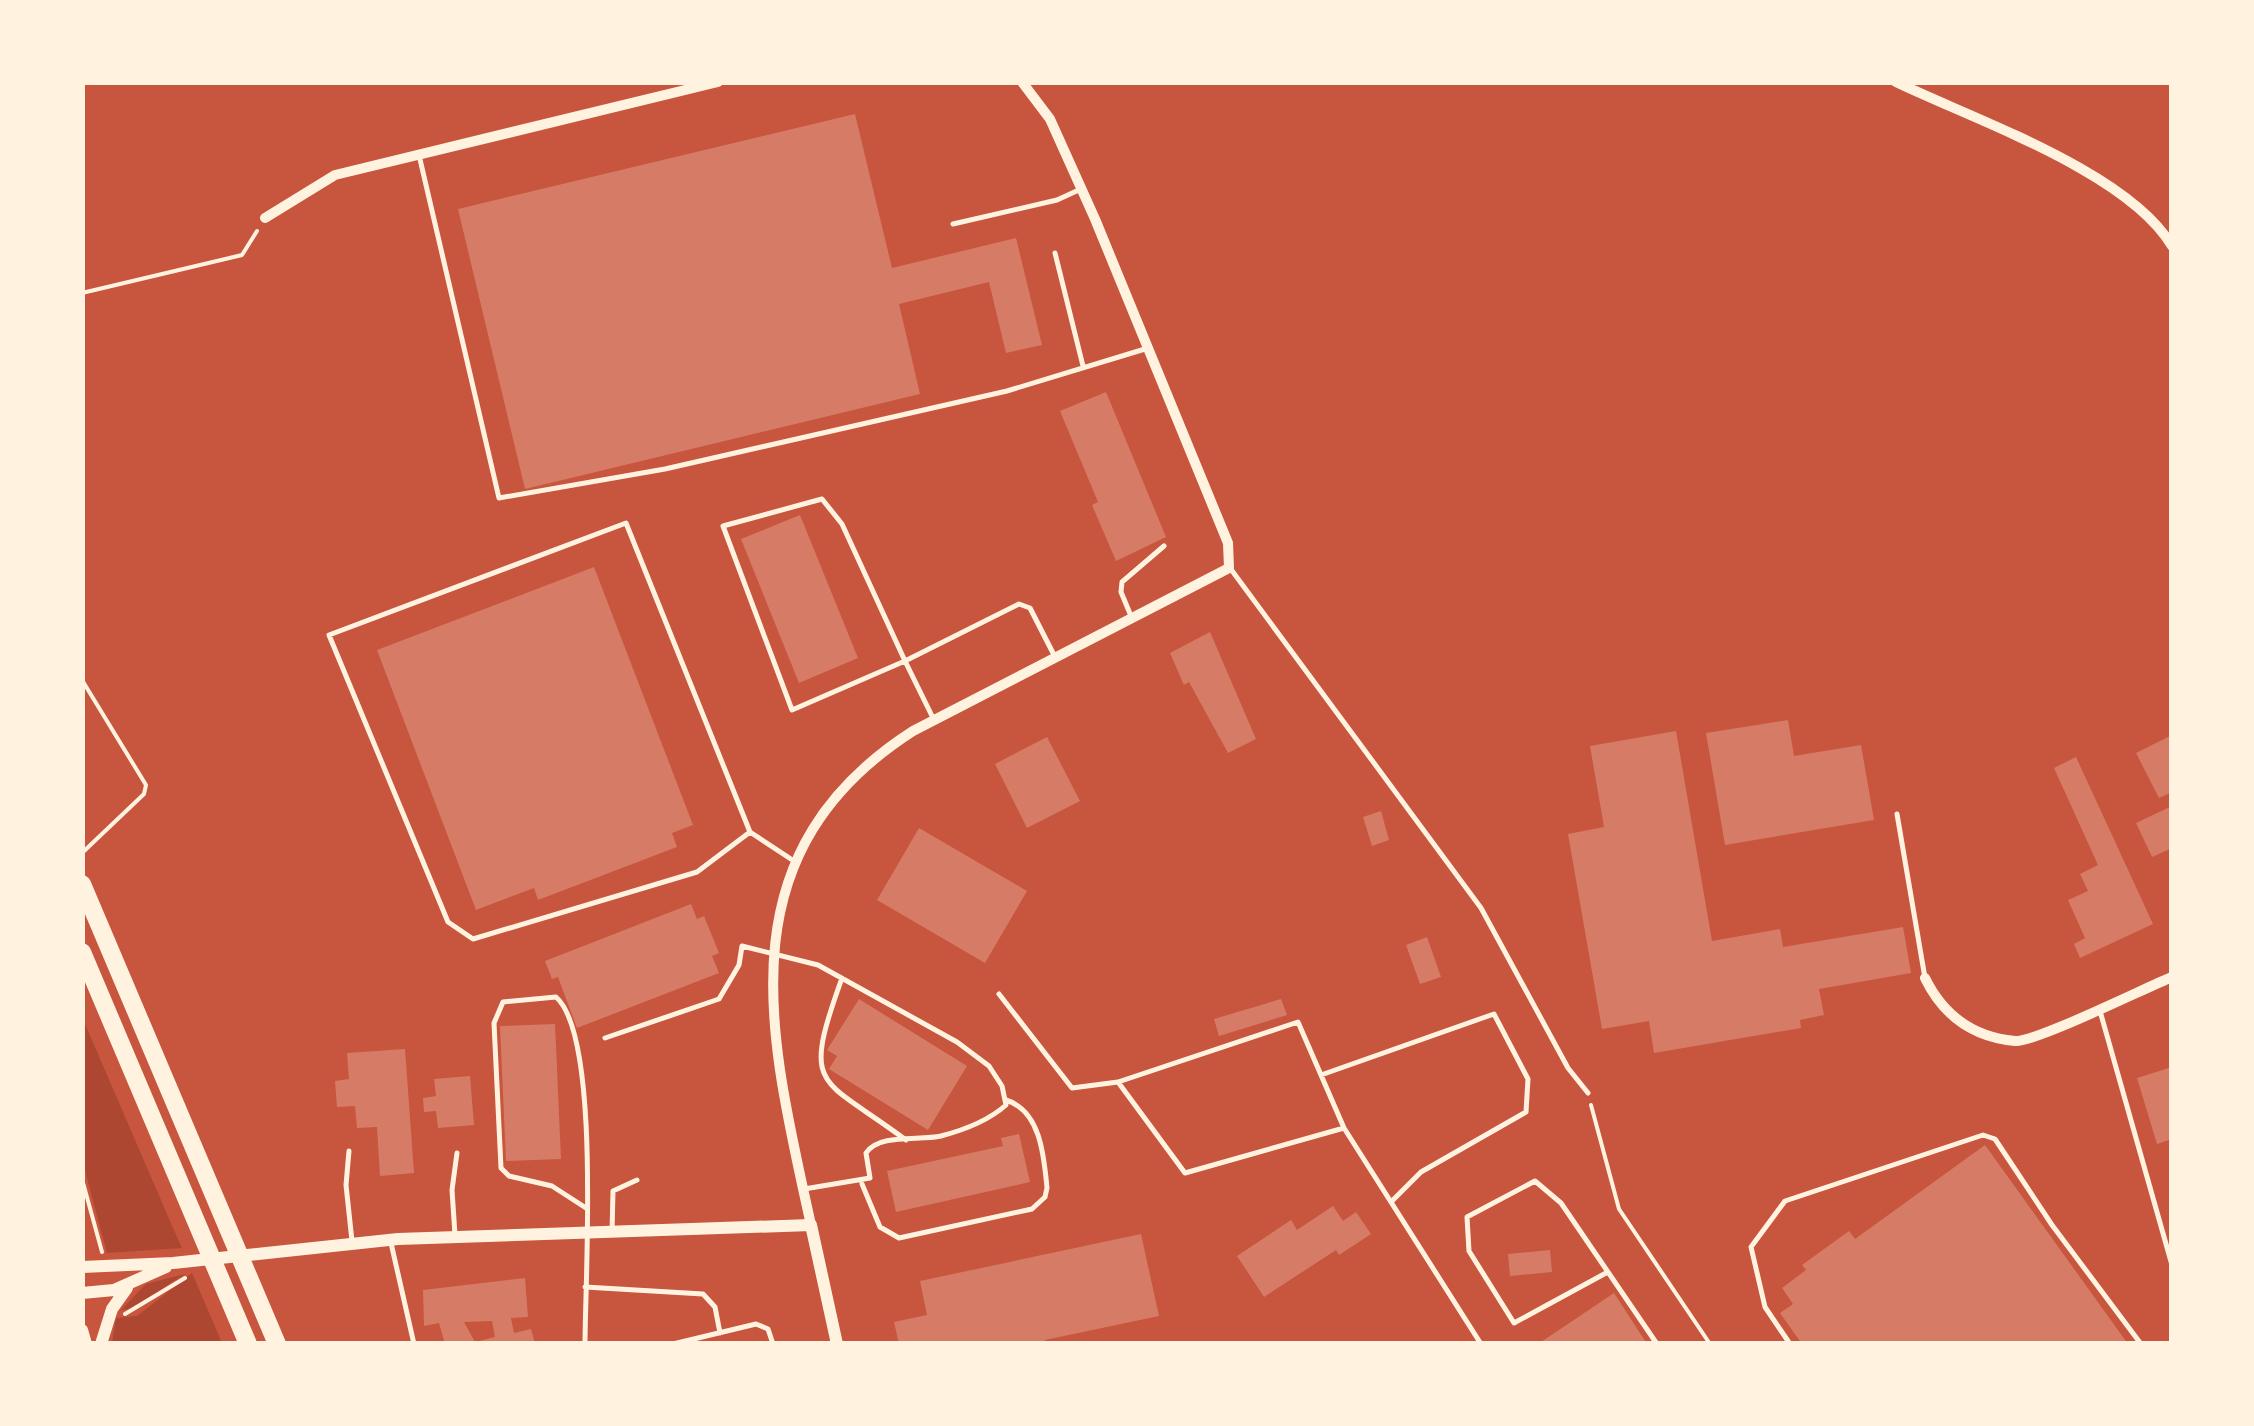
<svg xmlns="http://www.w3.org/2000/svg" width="2254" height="1426" font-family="Arial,sans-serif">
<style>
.green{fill:#ae4732}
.building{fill:#d67c66;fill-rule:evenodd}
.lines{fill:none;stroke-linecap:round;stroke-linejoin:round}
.path{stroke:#fff3e0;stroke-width:4}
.service{stroke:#fff3e0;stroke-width:5}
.minor{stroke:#fff3e0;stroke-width:10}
.tertiary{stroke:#fff3e0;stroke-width:12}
.trunk{stroke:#fff3e0;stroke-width:18}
</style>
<rect width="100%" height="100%" fill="#c8553d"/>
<path class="green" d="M82,1017L173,1228L182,1248L107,1253L83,1163Z
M192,1273L222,1343H112L116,1318L137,1316Z
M185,1274L130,1309L121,1310L146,1284Z"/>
<path class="building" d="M855,114L892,268L1016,238L1042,345L1006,353L989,282L899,304L920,394L525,489L458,209Z
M1106,392L1166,537L1116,561L1092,505L1098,502L1060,411Z
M800,515L858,658L799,683L741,539Z
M594,567L693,825L672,833L677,847L538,900L534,888L476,910L377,650Z
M1210,632L1256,739L1228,753L1189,682L1184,685L1170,653Z
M1788,720L1794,756L1861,745L1874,820L1725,845L1706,733Z
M1676,731L1712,941L1780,929L1783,947L1903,927L1911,973L1819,989L1824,1015L1800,1020L1801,1028L1654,1053L1649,1021L1602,1029L1568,834L1604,827L1590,746Z
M2172,735V792L2159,798L2136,753Z
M1047,737L1080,801L1027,828L995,764Z
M2076,757L2153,924L2080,958L2074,944L2085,938L2068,900L2088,891L2080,874L2098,865L2054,768Z
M2172,806V848L2152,857L2136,823Z
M1381,811L1389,840L1372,846L1363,817Z
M919,828L1027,891L985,963L877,900Z
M691,904L697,919L704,916L719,953L712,956L719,973L577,1028L558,977L552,979L545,961Z
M1427,937L1441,977L1420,984L1406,945Z
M859,999L967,1066L928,1130L829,1069L837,1056L827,1050Z
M1281,999L1287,1015L1219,1036L1214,1019Z
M555,1024L561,1159L506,1161L500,1026Z
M405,1049L414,1173L380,1176L377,1127L357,1128L355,1106L337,1107L335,1081L349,1079L347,1053Z
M2172,1067V1139L2157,1144L2137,1078Z
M470,1076L474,1125L438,1128L436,1111L424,1112L423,1098L436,1096L434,1079Z
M1019,1134L1030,1182L896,1212L887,1171L1003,1146L1001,1138Z
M1985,1145L2128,1344H1802L1780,1313L1793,1304L1782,1288L1806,1270L1802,1265L1849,1231L1855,1239Z
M1333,1206L1343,1221L1356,1212L1371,1234L1339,1255L1336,1250L1264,1297L1237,1256L1291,1220L1297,1230Z
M1141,1234L1159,1316L1045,1340L1046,1344H899L894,1322L927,1315L920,1281Z
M1550,1250L1552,1272L1510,1276L1508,1254Z
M525,1278L528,1317L511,1318L514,1333L531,1329L535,1344H445L439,1323L424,1326L423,1290ZM492,1321L495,1337L475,1342L464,1322Z
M1614,1293L1647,1344H1538Z"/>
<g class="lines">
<path class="path" d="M82,293L242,255L257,231
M82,680L146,785L144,794L82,853
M1591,1105L1619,1209L1710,1344
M82,1179L102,1252
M125,1314L185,1278"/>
<path class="service" d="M419,155L499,498L665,469L1007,391L1145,349
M953,224L1057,200L1081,189
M1055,253L1083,366
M1230,568L1481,908L1568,1068L1588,1093
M1131,616L1121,592L1122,582L1164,546
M934,720L905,661L792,710L723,526L822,499L842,524L905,661L1019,604L1030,608L1054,655
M1897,814L1925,978
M750,832L697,872L473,939L448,922L329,635L626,523L750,832L797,863
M842,978C801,1092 819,1075 906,1140
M999,994L1072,1088L1118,1082
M2100,1011L2172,1265
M605,1038L719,999L739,965L742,946L818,965L957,1042L989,1066L1002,1086L1006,1105C988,1121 964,1130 941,1136C919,1141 879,1133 866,1153L870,1178L804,1189
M1321,1075L1494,1014L1528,1079L1526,1112L1421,1172L1391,1202
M1344,1128L1185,1173L1118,1082L1298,1022L1344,1128L1481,1344
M349,1151L346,1185L352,1241
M862,1184L880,1227L899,1238L1032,1209L1045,1197L1047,1188C1044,1157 1041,1111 1006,1100
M612,1232L613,1191L637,1180
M455,1235L452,1190L457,1153
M391,1243L414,1344
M1606,1273L1514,1323L1469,1251L1467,1217L1535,1181L1561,1203L1657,1344
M585,1287L703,1294L715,1307L720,1333
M585,1344C585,1277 601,1037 556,997L503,1002L494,1023L501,1168L509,1176L552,1186L586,1208
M673,1344L756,1324L768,1329L773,1344
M1790,1344L1765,1307L1751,1247L1785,1201L1983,1135L1995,1139L2052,1225L2141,1344"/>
<path class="minor" d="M1896,82C1975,120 2128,172 2172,246
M265,218L335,175L718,82
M1925,978C1943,1015 1972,1037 2015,1041C2034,1043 2145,988 2172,977
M811,1225C770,1037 720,855 913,731L1229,568L1228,543L1095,219L1050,119L1022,82"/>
<path class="tertiary" d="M82,1267L173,1263L398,1239L811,1225L837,1344
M82,1293L114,1290L166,1267
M82,1330L86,1344
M101,1344L112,1309L127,1288"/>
<path class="trunk" d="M82,884L277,1344
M82,952L248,1344"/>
</g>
<rect width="2254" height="1426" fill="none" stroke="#fff3e0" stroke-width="170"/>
</svg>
